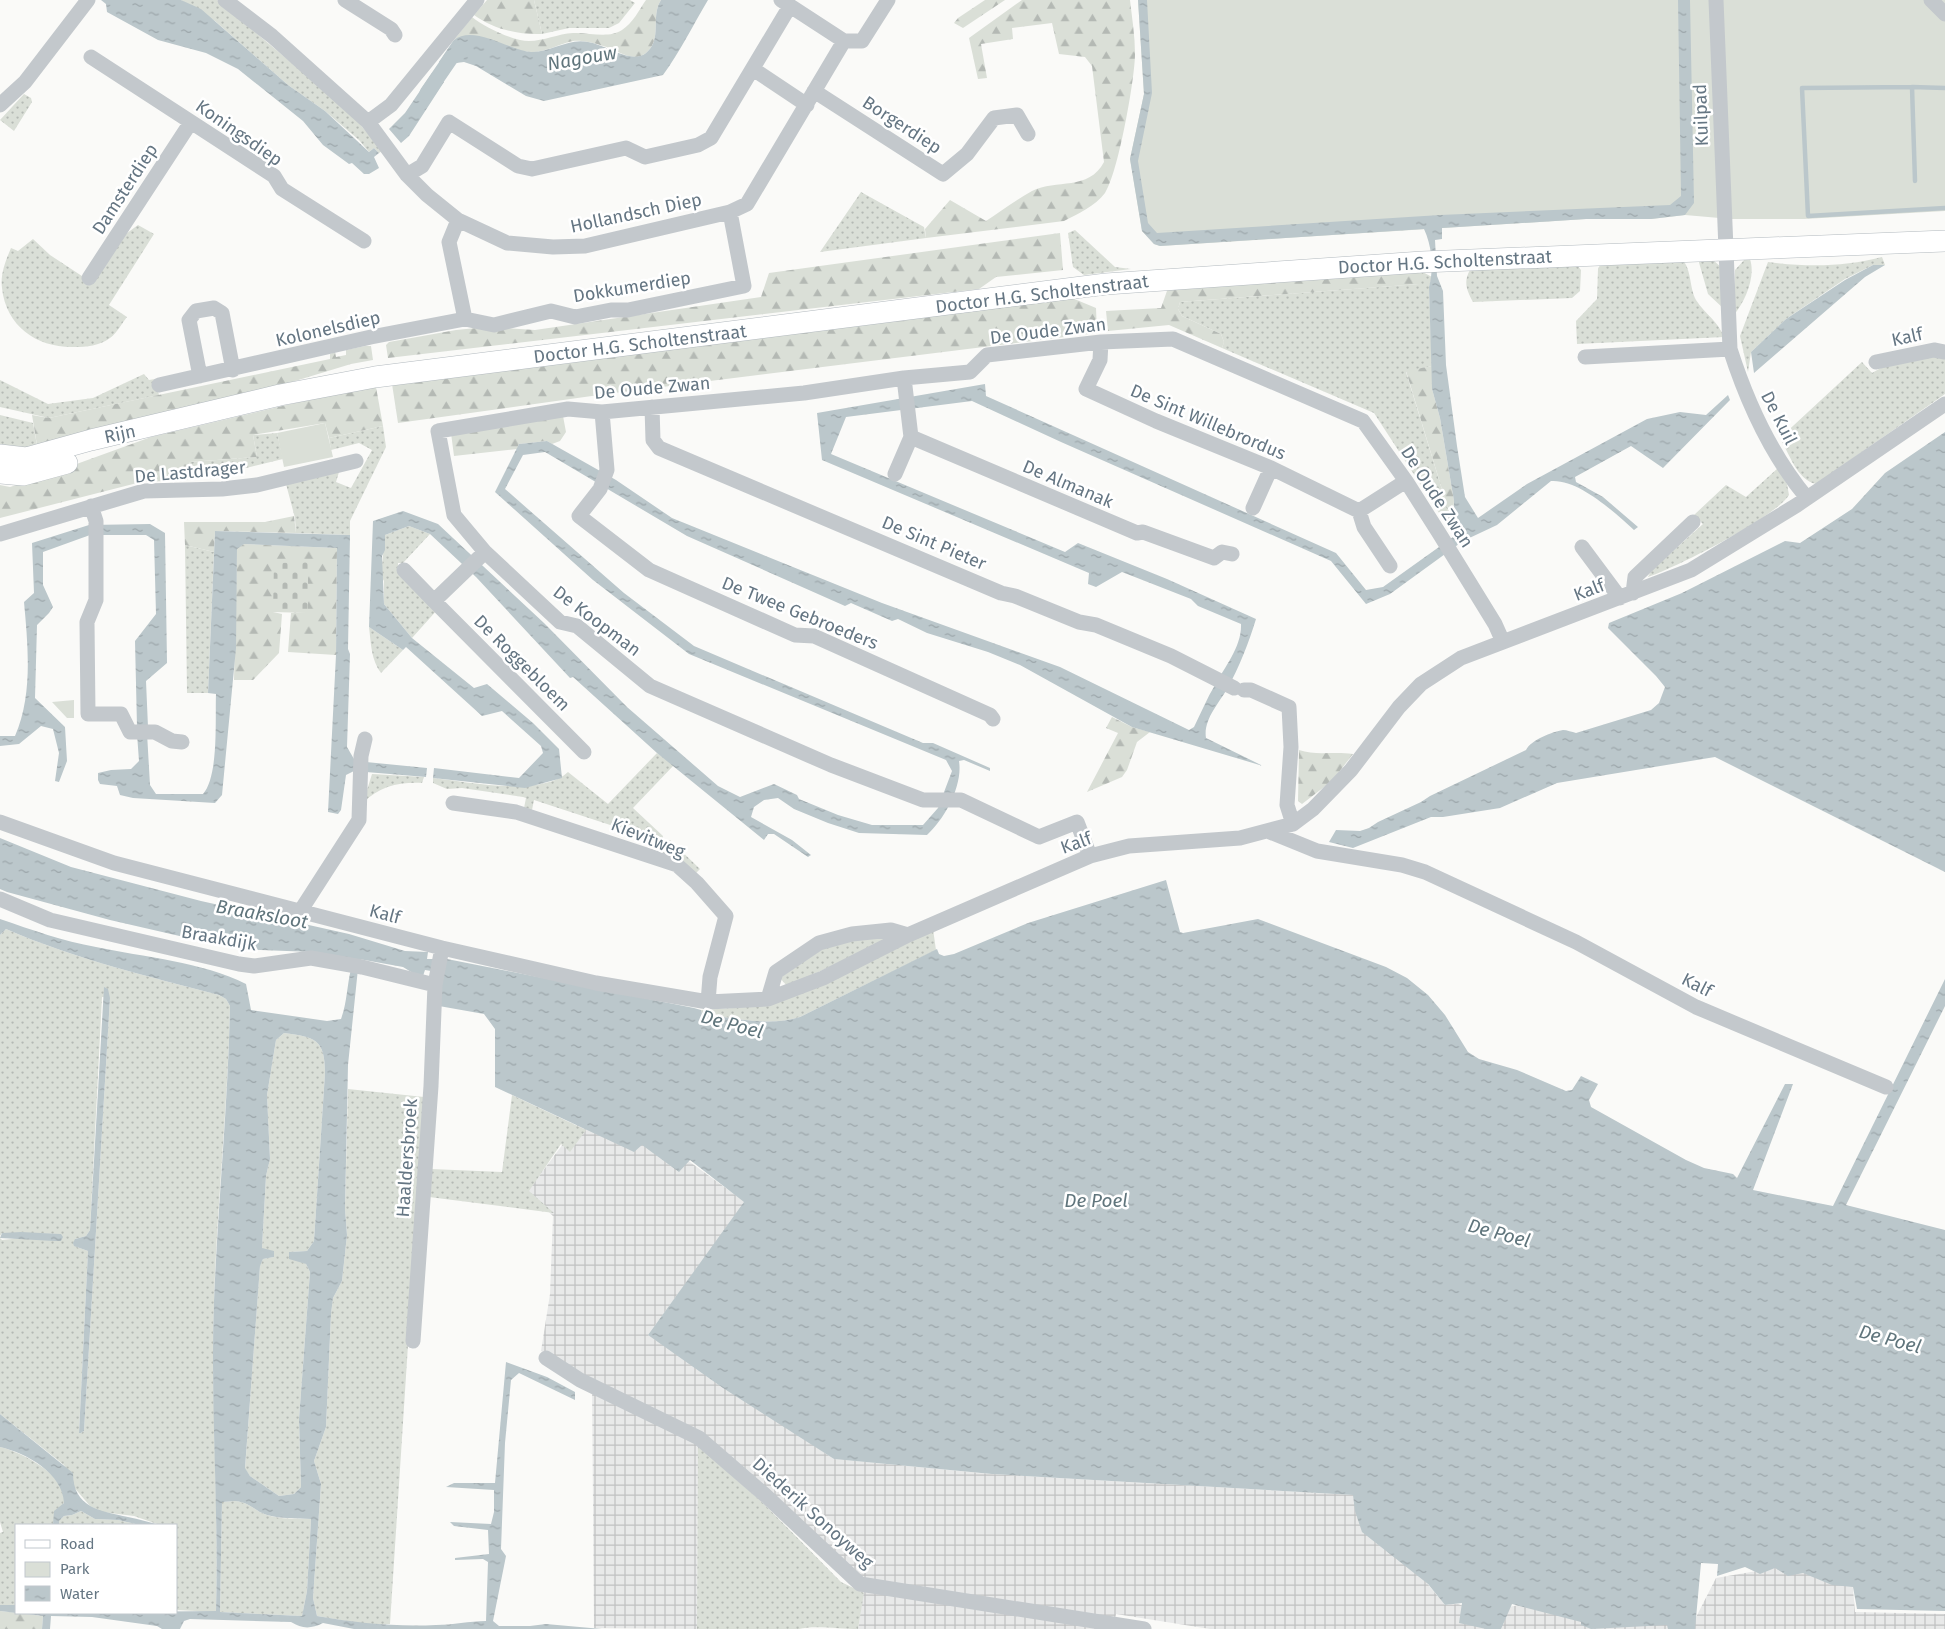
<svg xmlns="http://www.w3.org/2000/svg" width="1945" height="1629" font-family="'Fira Sans',sans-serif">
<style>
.industrial{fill:url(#industrial-grid)}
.grass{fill:url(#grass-dots);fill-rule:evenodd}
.forest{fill:url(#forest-firs)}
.cemetery{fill:url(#cemetery-stones)}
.park{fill:#dadfd7}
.water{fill:url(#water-ripples);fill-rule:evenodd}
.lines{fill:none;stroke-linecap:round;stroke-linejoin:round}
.stream{stroke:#bbc7cb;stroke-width:4.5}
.canal{stroke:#bbc7cb;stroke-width:15}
.secondary-casing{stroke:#b3babf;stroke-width:22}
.street{stroke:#c3c8cc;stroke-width:15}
.secondary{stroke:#fff;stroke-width:21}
.labels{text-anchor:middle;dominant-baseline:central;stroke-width:5;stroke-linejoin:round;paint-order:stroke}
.street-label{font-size:18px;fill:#657683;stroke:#fff}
.water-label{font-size:19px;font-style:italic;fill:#60757c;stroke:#fff}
</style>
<defs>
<pattern id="industrial-grid" width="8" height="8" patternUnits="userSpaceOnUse" patternTransform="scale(1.25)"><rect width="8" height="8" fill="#e8e9e9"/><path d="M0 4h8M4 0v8" fill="none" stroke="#c0c1c2"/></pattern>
<pattern id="grass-dots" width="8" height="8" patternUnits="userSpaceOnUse" patternTransform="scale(1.25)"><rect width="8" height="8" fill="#dadfd7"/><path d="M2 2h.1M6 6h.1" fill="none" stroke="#b4b9b4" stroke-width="1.8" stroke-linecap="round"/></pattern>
<pattern id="forest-firs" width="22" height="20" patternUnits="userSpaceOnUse" patternTransform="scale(1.25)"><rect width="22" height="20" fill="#dadfd7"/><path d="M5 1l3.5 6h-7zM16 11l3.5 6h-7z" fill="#b4b9b4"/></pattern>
<pattern id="cemetery-stones" width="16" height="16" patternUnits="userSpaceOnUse" patternTransform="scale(1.25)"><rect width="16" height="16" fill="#dadfd7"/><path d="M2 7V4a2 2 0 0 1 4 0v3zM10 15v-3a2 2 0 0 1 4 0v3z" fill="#b4b9b4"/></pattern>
<pattern id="water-ripples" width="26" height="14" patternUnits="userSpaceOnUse" patternTransform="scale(1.25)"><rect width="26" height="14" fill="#bbc7cb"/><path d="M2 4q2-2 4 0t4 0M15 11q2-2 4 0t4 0" fill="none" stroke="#9ca6aa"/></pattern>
</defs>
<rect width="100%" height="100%" fill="#fafaf8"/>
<path class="industrial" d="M599,1096L745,1202L648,1335L834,1459L992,1474L1354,1495L1445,1605L1458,1604L1479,1611L1521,1605L1692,1625L1716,1578L1850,1555L1855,1612L1945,1614V1629H1210L1116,1614L1113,1629H858L865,1582L698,1445L697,1629L594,1628L592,1379L541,1351L550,1294L553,1216L527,1192Z"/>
<path class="grass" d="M181,0H217L350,112L382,151L379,153L374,148L369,152L359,140L325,111L288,85L215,21Z
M534,0H630L635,3L619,23L609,28H569L542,34Z
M24,94L31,98L32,102L14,131L0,120Z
M861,192L924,227L926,238L820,252Z
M138,225L154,234L109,305L127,317C122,323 117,333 110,338C99,346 87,347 74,347C38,348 6,327 2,288C0,274 6,260 11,248L18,251L33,239L50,255L91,282L119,239Z
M1075,230L1115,267L1131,269L1084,275L1073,267L1068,233Z
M1882,257L1885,265H1873L1845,279L1786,319L1751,352L1748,372L1740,336L1768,262C1807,267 1844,267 1882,257Z
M1682,259C1692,270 1689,287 1696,300C1705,314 1718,321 1724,337L1577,344L1576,321L1597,299L1598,269L1602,261Z
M1698,259L1713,260L1721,267L1724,309L1708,294Z
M1745,259H1750C1756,277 1745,301 1734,315L1735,270Z
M1577,265L1581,270L1580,291L1572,298L1473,302C1467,291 1463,282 1470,270Z
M1419,270L1432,277L1429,287L1432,366L1406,372L1448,509L1443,519L1374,413L1222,348L1224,342L1221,334L1182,316L1178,309L1180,302L1419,284Z
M1945,355V394L1816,484C1797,480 1789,453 1780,438L1862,362L1872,373L1886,365Z
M144,374L149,380L155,379L159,395L49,418L0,407V380L48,404L93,398Z
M0,415L33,423L38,451L0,449Z
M383,426L386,447L350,521V535L296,533L295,518L286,484L339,472L336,482L351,488L372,450L359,443L331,450L329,438Z
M277,433L283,459L246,468L186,471L190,462L257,457L253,435Z
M1778,468L1787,484L1789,495C1776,517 1675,568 1648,577L1651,571L1703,524L1694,515L1726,485L1746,497Z
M409,526L430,534L403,563H398V567L438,609L412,638L384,604V581L381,576L385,535Z
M185,545L214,552L208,693H187Z
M369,627L403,650L381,673C371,660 371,643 369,627Z
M657,753L674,765L633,808L663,836L662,842L534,800L532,810L524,808L526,798L523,797L462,788L447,789L433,783V778C468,782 542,797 568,772L608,804Z
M372,774L424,777L422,783C399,782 380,786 363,803Z
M667,840H670L700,869L695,874L663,853Z
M6,929C75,959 147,976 219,995L226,999L230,1006C228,1105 217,1203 214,1301C211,1406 219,1508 216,1612L176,1610V1525H160L134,1516L102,1512L90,1506L73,1486L64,1465L0,1414V1238L2,1240L61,1234L2,1233L0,1236V935ZM102,997L110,998L84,1431L81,1433L79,1432L88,1251L77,1247L75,1239L86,1236L90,1230Z
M933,929L936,950L800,1017C769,1027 735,1018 702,1014L701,1010L733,1008Z
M859,938H894L787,986L780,978L824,948Z
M284,1033C315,1037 325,1039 325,1073L314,1241L307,1251L289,1252L306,1264L310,1272L299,1419L301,1487L294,1494L279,1496L250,1476L245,1469L260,1265L263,1259L274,1257L262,1248L266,1176L270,1159L267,1095L276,1040Z
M348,1089L424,1097L390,1624H364L317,1616L313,1598L321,1484L314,1461L326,1427L331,1314L333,1298L342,1281L347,1235L345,1209Z
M512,1095L586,1130L570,1152L561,1144L529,1191L554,1213L429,1197L431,1169L502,1172Z
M698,1445L765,1505L841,1582L864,1593L858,1629C842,1629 812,1625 799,1629H697Z
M0,1447C21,1452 67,1475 64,1501C63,1510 54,1517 53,1525H16V1605H0V1533L3,1532L0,1522Z
M235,1501C252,1503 254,1511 267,1515C281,1520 297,1518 311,1519L307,1591L302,1616L220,1612L222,1502Z
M81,1511L95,1519L118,1520L140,1525H59V1521L64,1516L72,1515Z"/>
<path class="forest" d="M487,0H534L542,34C518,35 493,29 474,15Z
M646,0H661C650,17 663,39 646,53C633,64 616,49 603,46C595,43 581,40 573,41C559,44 546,52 532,52C502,52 490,28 454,40L472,17C483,26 506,37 520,40C538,44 555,34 573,33C589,32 608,39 622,30C633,23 639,10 646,0Z
M985,0H1005L963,28L954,23L958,18Z
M1022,0H1130C1132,18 1135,36 1135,54C1135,79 1118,174 1105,193C1095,206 1078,214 1064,221L926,238L925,229L950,200L986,221C1001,211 1016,200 1032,191C1056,179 1089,191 1104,162L1092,66L1085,57L1059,54L1052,23L1012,28L1013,39L981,44L987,78L978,79L969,38Z
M1060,233L1063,270L996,277L979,289L388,358L386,345L389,342L456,330L486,327L535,330L761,297L769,273Z
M1419,270L1420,284L1180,302L1178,309L1182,316L1221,334L1224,342L1222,348L1169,325L1108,331L1106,311L1161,308L1168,288Z
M1072,298L1096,308L1097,333L606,394L398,423L392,384Z
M365,346H371L373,360L351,364L229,401L38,451L32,415L49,418L330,359V354L335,352L336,357L346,355V350Z
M1432,366V389L1440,418L1454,501L1452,523L1443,519L1448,509L1406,371Z
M376,387L383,426L329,438L325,423L253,435L257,457L190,462L186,471L188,480L141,482L0,518V485L10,487L38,478L151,437L299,402Z
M563,416L566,432L560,441L552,444L547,441L519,444L517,449L454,456L451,433Z
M294,516L296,533L215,531L214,552L185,545L184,522H265Z
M244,544L337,548L336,655L288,652L291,613L308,612H273L282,614L279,653L253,680H234L237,548Z
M1112,717L1132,727L1150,732L1137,742L1127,770L1122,777L1087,792L1118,733L1106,728Z
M1299,750C1316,756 1334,751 1353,754L1332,781L1302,804L1298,801Z
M0,1611L43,1616L42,1629H0Z"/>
<path class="cemetery" d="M308,562V613L273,612L274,563Z"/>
<path class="park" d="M1138,0H1945V211L1804,219H1731L1685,215L1651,219H1586L1160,246L1154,244L1142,231L1130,159L1144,94Z
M325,423L333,457L284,467L277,433Z
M74,700V718H67L52,702Z"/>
<path class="water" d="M101,0H181L201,9L288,85L325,111L369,152L374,148L379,153L374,157L379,168L369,174H364L352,163L349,164L323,145L303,121L238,69L206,53L158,40L107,12L106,4Z
M661,0H708C693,25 680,52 663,75L544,101L526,96L476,66L464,62L456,63L448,71L439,62C442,58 452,42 454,40C474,24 512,52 532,52C552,52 568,38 588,42C604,44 632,65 646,53C663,39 650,17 661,0Z
M1138,0H1147L1152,93L1138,161L1148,223L1157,233L1440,215L1670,205L1681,196L1678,0H1690L1694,203L1685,215L1651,219H1586L1442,228V239L1435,240L1437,276L1443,291L1446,365L1457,446L1465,497L1478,518L1527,484L1647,419L1680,412L1706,415L1728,395L1730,400L1663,468L1631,446L1575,477L1576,482L1603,497L1638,527L1634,530C1614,512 1579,479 1551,481L1497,525L1463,541L1390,594L1366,604L1331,561L1061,442L972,401L846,417L831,454L1065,552L1078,543L1167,579L1256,619C1249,642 1239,668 1227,689C1219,703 1203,720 1206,738L1263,766L1132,727L1020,665L988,652L927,633L898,619L892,621L851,603L845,606L687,536L545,452L523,455L505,489L624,593L694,646L923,743H933L990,768V771L964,760L959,761C963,785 945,819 927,835L859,833L828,823L794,809L778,798L764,800L754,807L751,817L792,840L811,855L808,857L774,834H768L764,840L657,753L573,677L570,678L476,577L430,534L409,526L385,535V550L382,556L384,604L412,638L474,688L487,684L533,723L559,749L562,778L525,788L433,778L434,768L519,778L543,753L541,746L502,711L482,716L406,647L403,650L369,627L373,521L403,511L438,524L544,623L627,707L718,786L740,797L774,784L797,795L799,799L838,815L872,825H923L938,808L952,771L946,760L689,654L593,580L495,492L519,444L547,441L616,480L672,518L882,603L1060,667L1189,730L1194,727C1201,713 1207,698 1215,685C1225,667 1242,646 1241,624L1198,606L1191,599L1122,572L1096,587L1088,584L1089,573L822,460L817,413L985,384L986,396L1336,553L1366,590L1383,587L1453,537L1454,501L1440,418L1432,389L1429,287C1434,269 1432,246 1424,229L1160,246L1154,244L1142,231L1130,159L1144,94Z
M432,73L444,82L409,136L401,143L389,129L405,113Z
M1873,265H1885L1865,277L1754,373L1751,352L1786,319L1845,280Z
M1945,432V872L1715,757L1557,783L1500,808L1443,817H1431L1353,848L1329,842L1336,830L1360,831L1369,828L1378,822L1421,802L1430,796L1526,750C1531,740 1552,732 1563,730C1567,730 1572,732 1576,733L1651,710L1659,703L1665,687L1656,676L1608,628L1609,623L1682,593L1785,541L1800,543L1852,509L1885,473Z
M150,524L165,533L167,663L146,681L148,727H137L135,641L156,614L154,540L146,535H90L43,552V585L53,607L49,613L37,625L35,698L65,727L67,761L59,782L55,781L59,753L53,729L41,726L19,744L0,746V736H15C33,695 28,646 24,602L34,593L32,543L89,525Z
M215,531L350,535L348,649L350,654L347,747L354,759L366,762L427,768L426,777L354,771L346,775L341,810L338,814L328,812L336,655L337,548L244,544L237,549L236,648L222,795L215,803L133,798L120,795L117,786L100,784L98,780V773L111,770L131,769L139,761L137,734L147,733L150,785L156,794H203C219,776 215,718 216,694L208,693Z
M0,838L71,867L201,901L349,934L405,951L428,952L427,959H447L694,1008L701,1010L702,1014C735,1018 769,1027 800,1017L937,949L939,954L944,956L954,954L1028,923L1166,880L1180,932L1183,933L1258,919L1386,967L1407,978L1428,995L1445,1015L1468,1052L1479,1059L1517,1070L1566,1091L1572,1090L1581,1076L1598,1084L1589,1100L1591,1107L1686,1160L1704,1168L1733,1174L1737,1178L1785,1084H1793L1753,1190L1833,1206L1945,979V1006L1846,1205L1945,1230V1611L1857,1609L1853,1587L1832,1585L1803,1573L1788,1576L1775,1568L1760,1574L1745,1567L1717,1576L1718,1564L1701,1563L1695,1629H1668L1667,1625L1591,1629L1581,1625V1622L1512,1604L1501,1629H1486L1459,1623L1462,1603L1445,1605L1428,1584L1362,1532L1355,1511L1353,1495L992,1474L834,1459L723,1388L648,1335L744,1202L690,1160L679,1172L642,1145L634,1152L495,1087V1029L484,1014L439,1006L431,971L425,970L423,976L416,975L403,967L359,959L348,1065L345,1209L347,1235L342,1281L333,1298L331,1314L326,1427L314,1461L321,1484L313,1598L317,1616C357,1623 396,1627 436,1625C453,1625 469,1621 486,1621L488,1562L483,1559L455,1560V1558L489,1554L488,1530L454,1526L450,1522L491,1524L494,1512V1490L446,1487L454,1483H495L506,1362L547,1377L575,1392V1400L519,1373L511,1380L505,1443L501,1549L506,1556L493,1621L499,1626H530L546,1624L602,1629H354L323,1623C311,1629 302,1629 291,1622L190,1619L184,1621L180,1629H162L157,1626L92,1617L51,1616L50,1629H42L43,1616L0,1611V1605H16V1613L216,1611C219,1507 210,1405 214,1301C218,1203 228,1105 230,1006L226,999L219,995C147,976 75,959 6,929L0,935V919C32,930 63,941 96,947C143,957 203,962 246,984L251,1010L327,1021L341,1019C347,1003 347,985 351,969L313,952L236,949L110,920L7,892L0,889ZM284,1033C315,1037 325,1039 325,1073L314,1241L307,1251L289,1252V1259L306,1264L310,1272L299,1419L301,1487L294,1494L279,1496L250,1476L245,1468L260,1266L263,1259L274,1257V1251L262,1248L266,1176L270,1159L267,1095L276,1040ZM235,1501C252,1503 254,1511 267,1515C281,1519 297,1518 311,1519L307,1591L302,1616L220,1612L222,1502Z
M104,987L108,989L110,998L84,1431L81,1433H79L88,1251L74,1246L73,1243L75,1239L86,1236L90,1230Z
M21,1232L61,1234L63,1237L61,1241H54L0,1238L2,1233Z
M0,1414L73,1473C73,1508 101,1511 128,1517C139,1519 149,1522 159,1525H140L118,1520L95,1519L81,1511L72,1515L64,1516L59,1521V1525H53L54,1511L64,1503C63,1473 26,1453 0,1447Z"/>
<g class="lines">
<path class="stream" d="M1912,87L1802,88L1808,216L1945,208
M1915,181L1912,87L1945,88"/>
<path class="canal" d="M427,93L451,58L459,53"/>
<defs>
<path id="secondary" d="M0,455L26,458L91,440L280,395L375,377L1106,284L1422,262L1945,241
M0,473L23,475L67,463"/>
</defs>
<use href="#secondary" class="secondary-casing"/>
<path class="street" d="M225,0L272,36L368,122L407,175L427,195L458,220L507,243L553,247L585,246L730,212L747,204L844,41
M345,0L391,29L395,35
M781,0L844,41H862L888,0
M1716,0L1730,349C1747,402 1771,455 1807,498
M1931,0L1945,14
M91,57L274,176L282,189L364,241
M753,69L807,105
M814,91L943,174L967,154L994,118L1017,115L1028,134
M0,105L25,82L88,0
M368,122L391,105L477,0
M407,175L422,166L449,122L518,166L532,169L626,148L645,157L698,145L711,138L790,6
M458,220L449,242L465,319
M89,278L191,122
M1101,342L1100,360L1086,389L1156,421L1271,468L1359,511L1364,527L1390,566
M1585,357L1730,349
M1876,362L1934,350L1945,352
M200,376L189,320L196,311L214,308L222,313L233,370
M904,378L911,437L1137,533L1143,532L1214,558L1222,552L1232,554
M159,385L371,337L465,319L494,325L551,311L575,317L611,310H628L744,286L730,212
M652,407L653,440L659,448L1001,593L1015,596L1079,622L1096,625L1171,656L1234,688
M602,412L607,470L600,489L579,516L649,570L795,635L814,636L990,715L993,719
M895,474L911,437
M91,506L96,521V600L87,622L88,714H121L130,732H155L172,741L182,742
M1253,508L1271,468
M1359,511L1406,481
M0,534L144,491L222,489L257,485L356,461
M1582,547L1620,598
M485,552L434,601L584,752
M404,570L434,601
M1633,593L1635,577L1693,522
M1244,690H1251L1289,707L1291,747L1287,805L1293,824
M453,803L516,812L677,865L697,883L726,916L710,977L708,1002
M0,822L114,863L442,948L596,983L708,1002L768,999L823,978L908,935L1090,856L1129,846L1240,838L1293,824L1313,809L1351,770L1399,707L1421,684L1461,658L1691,570L1797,505L1945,404
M1270,832L1317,851L1402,865L1425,872L1576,942L1696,1007L1886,1087
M1090,856L1077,822L1039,837L961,800H923L831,765L650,686L577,626L560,622L485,552L454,515L438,431L568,409L602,412L804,393L904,378L970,372L987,355L1101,342L1173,339L1363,421L1406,481L1439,533L1495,624L1503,642
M0,899L50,920L239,964L254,966L311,958L362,967L435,985
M301,910L359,820L361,756L365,739
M768,999L776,972L819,943L852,934L891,930L908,935
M413,1341L431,1086L435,985L442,948
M546,1358L580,1380L699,1438L765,1495L860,1584L1144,1629"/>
<use href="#secondary" class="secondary"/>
</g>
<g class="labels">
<g class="street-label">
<text transform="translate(1701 115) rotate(-92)">Kuilpad</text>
<text transform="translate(902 125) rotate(33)">Borgerdiep</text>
<text transform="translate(239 133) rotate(35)">Koningsdiep</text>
<text transform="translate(125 189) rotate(-57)">Damsterdiep</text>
<text transform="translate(636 213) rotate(-12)">Hollandsch Diep</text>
<text transform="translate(1445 262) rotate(-3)">Doctor H.G. Scholtenstraat</text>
<text transform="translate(632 287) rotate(-9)">Dokkumerdiep</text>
<text transform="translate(1042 294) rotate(-7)">Doctor H.G. Scholtenstraat</text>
<text transform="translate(328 329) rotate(-13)">Kolonelsdiep</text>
<text transform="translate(1048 331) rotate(-7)">De Oude Zwan</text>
<text transform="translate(1907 337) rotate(-12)">Kalf</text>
<text transform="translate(640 344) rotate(-7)">Doctor H.G. Scholtenstraat</text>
<text transform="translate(652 388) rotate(-5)">De Oude Zwan</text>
<text transform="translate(1779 418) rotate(63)">De Kuil</text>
<text transform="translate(1208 422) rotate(23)">De Sint Willebrordus</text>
<text transform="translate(120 434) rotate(-12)">Rijn</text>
<text transform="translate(190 472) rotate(-5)">De Lastdrager</text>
<text transform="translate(1068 484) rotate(23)">De Almanak</text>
<text transform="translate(1437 497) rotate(57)">De Oude Zwan</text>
<text transform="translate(934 543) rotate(23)">De Sint Pieter</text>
<text transform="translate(1589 590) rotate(-21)">Kalf</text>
<text transform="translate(800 613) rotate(22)">De Twee Gebroeders</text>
<text transform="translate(597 621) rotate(37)">De Koopman</text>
<text transform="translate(522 663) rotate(45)">De Roggebloem</text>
<text transform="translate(648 838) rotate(22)">Kievitweg</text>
<text transform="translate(1076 843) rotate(-20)">Kalf</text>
<text transform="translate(385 914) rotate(15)">Kalf</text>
<text transform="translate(219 938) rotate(10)">Braakdijk</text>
<text transform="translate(1697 985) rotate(27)">Kalf</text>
<text transform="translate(407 1158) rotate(-86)">Haaldersbroek</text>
<text transform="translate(813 1513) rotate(42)">Diederik Sonoyweg</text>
</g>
<g class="water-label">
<text transform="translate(582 58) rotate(-10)">Nagouw</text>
<text transform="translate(262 914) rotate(10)">Braaksloot</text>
<text transform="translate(732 1024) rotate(15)">De Poel</text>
<text x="1096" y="1200">De Poel</text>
<text transform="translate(1499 1233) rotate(15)">De Poel</text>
<text transform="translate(1890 1339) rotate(15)">De Poel</text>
</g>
</g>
<rect x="15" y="1524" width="162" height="90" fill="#ffffff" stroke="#c1c8cd"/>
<rect x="25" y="1540" width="25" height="8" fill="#ffffff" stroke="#c1c8cd"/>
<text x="60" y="1549" font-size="15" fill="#657683">Road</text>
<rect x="25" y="1562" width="25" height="15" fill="#dadfd7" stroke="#c1c8cd"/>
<text x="60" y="1574" font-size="15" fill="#657683">Park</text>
<rect x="25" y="1586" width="25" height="15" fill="url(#water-ripples)" stroke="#c1c8cd"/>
<text x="60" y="1599" font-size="15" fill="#657683">Water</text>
</svg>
